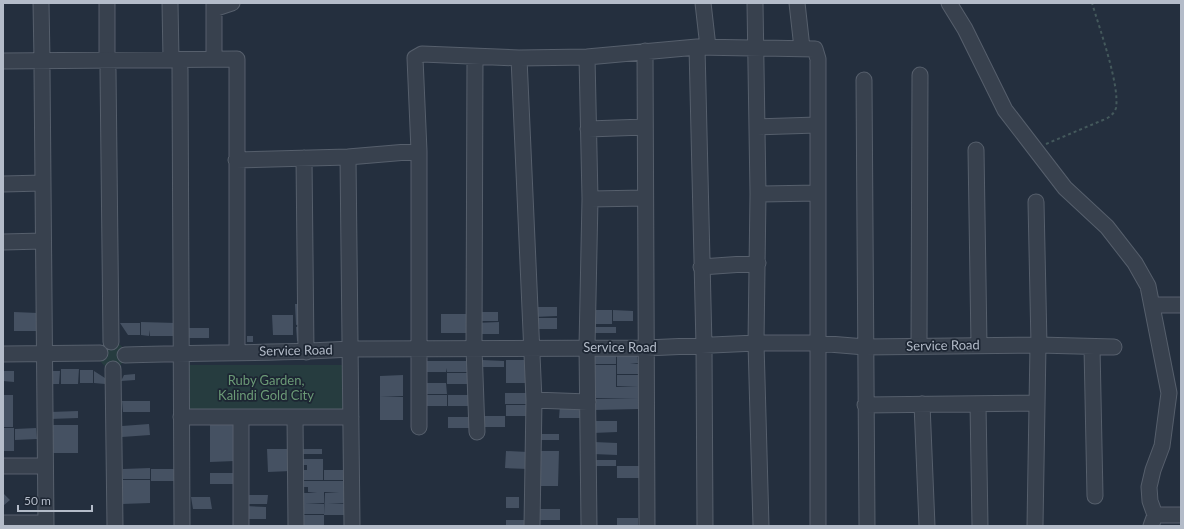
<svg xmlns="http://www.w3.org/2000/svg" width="1184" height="529" viewBox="0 0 1184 529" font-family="Lato,sans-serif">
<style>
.green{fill:#263c3f}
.building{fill:#455162}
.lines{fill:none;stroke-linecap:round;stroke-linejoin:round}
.minor-casing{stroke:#565f6c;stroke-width:17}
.path{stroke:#44595c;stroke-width:2;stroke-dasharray:3 3;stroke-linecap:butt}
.minor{stroke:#38414e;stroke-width:15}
.labels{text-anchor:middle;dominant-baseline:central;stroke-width:3.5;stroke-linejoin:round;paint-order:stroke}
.street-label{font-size:13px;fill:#b4bcc9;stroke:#1d2633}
.park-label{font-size:13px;fill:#6b9a76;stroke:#1d2633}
</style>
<rect width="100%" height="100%" fill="#242f3e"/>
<path class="green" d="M99 355a13 13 0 1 1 26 0a13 13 0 1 1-26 0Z
M186 365H347V410H186Z"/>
<path class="building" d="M295 304H302V324L296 325Z
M534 307H557V316L534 317Z
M590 310H612V324H591Z
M613 310 633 311V321H613Z
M14 312 38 313V331H14Z
M476 312H498V321H477Z
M441 314H466V333H441Z
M272 315H293V335H273Z
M534 318H557V329H534Z
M141 322 176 323V336H150V330L149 336 141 335Z
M499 322V334H476L475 323Z
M120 323H140V335H128Z
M301 326 302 341H297L296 327Z
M592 327H616V333H592Z
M187 328H209V338H187Z
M247 336H253V342H247Z
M593 352H616V364H593Z
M617 352H637L638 363 630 364H638V374H617Z
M482 360 504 361V367H482Z
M506 360H529V371H506Z
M424 361H470V372H447L446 368V372H423Z
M593 365H616V387L638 386V398H594Z
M61 369H79L78 384H61Z
M80 370H93V383H80Z
M3 371H14V382L3 381Z
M51 371H60L59 384H50Z
M94 371 105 378V384L94 383Z
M506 371H529V383H506Z
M447 373H470V384H447Z
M135 374V380L121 381 124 375Z
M403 375V396L380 397V376Z
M617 375H638V386H617Z
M424 383H446L447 394H424Z
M505 393H529V404H505Z
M3 395H13V427H3Z
M424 395H447V406H424Z
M448 395H470V406H448Z
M380 397H403V409H383H403V420H380Z
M638 398V409L594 410V399Z
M122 401H150V412H123Z
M506 405H529V416H506Z
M560 405H583V418H559Z
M78 411V418L50 419V412Z
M483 416H505V427H483Z
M448 417H471V428H448Z
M210 421H235V461L210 462V449H222H210Z
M593 421H617V432L593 433Z
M149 424 150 435 122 437V426Z
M50 425H78V453H51Z
M3 428H14V451H3Z
M36 428 37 439 15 440V429Z
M536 434H559V440H536Z
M594 442 617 443V455L593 454Z
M267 449H290L291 471 268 472Z
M299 449H322V454H299Z
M506 451 528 452V469L505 468Z
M536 451H559L558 486H536Z
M301 459H323V480H302L303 470H307V465H301Z
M594 460H616V466H594Z
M617 466H640V478H617Z
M150 468V479H123V469Z
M151 469H177V481H151Z
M324 470H346V480H324Z
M210 473H233V484H210Z
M122 480H150V503L122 504V487H134H122Z
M302 481H324V503H305L324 504V514H301L302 493H317L308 492V487H302Z
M324 481H347V503H328L347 504V515H324L325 493 339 492H324Z
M3 493 10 500 3 506Z
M245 495H268L267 504H245Z
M191 497H210L212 509H193Z
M506 497H519V508H506Z
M245 506 266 507V519H244Z
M538 509H560V520H538Z
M301 515H324V526H301Z
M617 518H638V526H617Z
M506 520H528V526H506Z"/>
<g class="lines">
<defs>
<path id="minor" d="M41 3 42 60
M107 3V60
M170 3 171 59
M214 3V59
M703 3 708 47
M755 3 758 194 756 343 761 526
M797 3 802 48
M949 3 965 29 1005 110 1065 188 1107 227 1135 263 1148 286 1169 393 1162 446 1153 470 1149 487 1150 501 1155 515 1151 526
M214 9 232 3
M697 47 704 346 705 526
M645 51 647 526
M475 57 474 347 477 432
M587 57 590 199 587 347 589 526
M519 58 534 400 532 526
M3 61 237 59V351
M180 69 182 526
M42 70 46 526
M108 70 111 342
M864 80 867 526
M757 127 817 125
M588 129 645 127
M976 150 979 345
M348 157 352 526
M304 158 306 352
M236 160 348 157 419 151
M3 184 43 183
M758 194 817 193
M590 199 645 198
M1036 202 1039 345
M3 242 43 241
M701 267 758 263
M1153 305H1181
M919 345 920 75
M1092 347 1095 496
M3 354 100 353
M125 355C200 352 275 354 350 349L646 348 756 343H817L865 347 1039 345 1114 347
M113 369 115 526
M534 400 588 402
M922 404 927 526
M978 404 980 526
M865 405 1037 403
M181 417H351
M295 417 296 526
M419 427V151L415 58 422 54 519 58 587 57 697 47 815 49 818 59V526
M3 466H45
M1155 515H1181
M3 523H46
M241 526V417
M1035 526 1038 345"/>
</defs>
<use href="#minor" class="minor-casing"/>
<path class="path" d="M1046 144 1103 120C1109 118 1114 114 1116 108 1120 85 1099 27 1092 3"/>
<use href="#minor" class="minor"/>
</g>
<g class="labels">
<g class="street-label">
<text transform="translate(943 345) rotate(-1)">Service Road</text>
<text x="620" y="347">Service Road</text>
<text transform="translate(296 350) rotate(-1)">Service Road</text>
</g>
<g class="park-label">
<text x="266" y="380">Ruby Garden,<tspan x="266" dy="15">Kalindi Gold City</tspan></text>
</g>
</g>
<rect width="1184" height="529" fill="none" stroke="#b4bcc9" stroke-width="8"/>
<path d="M18 505v6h74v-6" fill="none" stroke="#b4bcc9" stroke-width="2"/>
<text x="24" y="505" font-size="12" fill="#b4bcc9" stroke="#1d2633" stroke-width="3" paint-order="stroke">50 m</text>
</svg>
